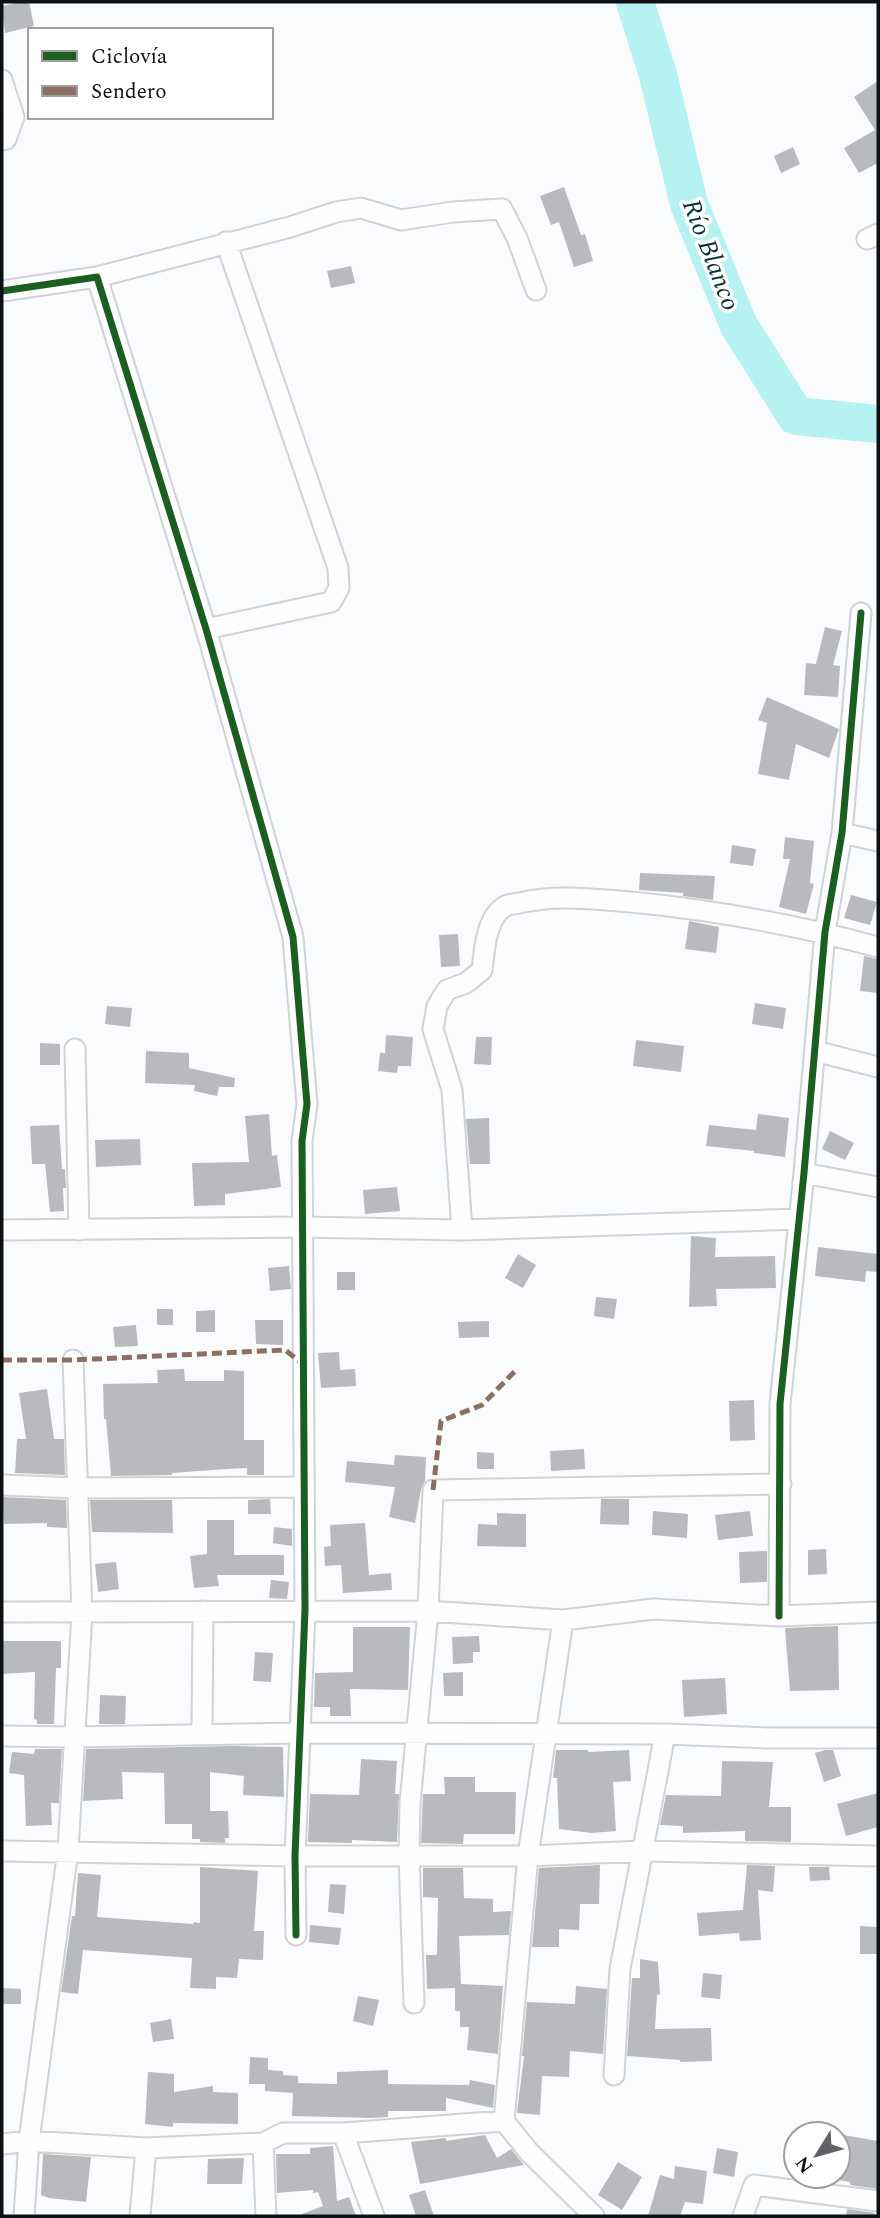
<svg xmlns="http://www.w3.org/2000/svg" width="880" height="2218" viewBox="0 0 880 2218" font-family="Spectral,serif">
<style>
.lines{fill:none;stroke-linecap:round;stroke-linejoin:round}
.river{stroke:#b6f2f2;stroke-width:38}
.building{fill:#b9babe}
.minor-casing{stroke:#d0d3d6;stroke-width:23}
.minor{stroke:#fefeff;stroke-width:19}
.quiet{stroke:#8d6e63;stroke-width:5;stroke-dasharray:10 5;stroke-linecap:butt}
.cycleway-casing{stroke:#fff;stroke-width:11}
.cycleway{stroke:#1b5e20;stroke-width:7}
.labels{text-anchor:middle;dominant-baseline:central;stroke-width:7;stroke-linejoin:round;paint-order:stroke}
.water-label{font-size:26px;font-style:italic;fill:#073233;stroke:#fff}
</style>
<rect width="100%" height="100%" fill="#fafbfd"/>
<g class="lines">
<path class="river" d="M635 2 658 75 689 204 739 326 796 416 878 424"/>
</g>
<path class="building" d="M20 2H29L34 26 5 33 2 6Z
M878 81V163L859 173 844 148 875 130 854 97Z
M793 147 800 164 781 173 774 156Z
M564 187 581 235 585 234 593 261 574 267 559 222 551 225 540 196Z
M351 266 355 283 331 288 327 271Z
M825 627 842 631 833 665 840 666 838 697 804 695 806 663 816 664Z
M767 697 839 729 829 758 796 744 789 780 758 774 767 723 758 720Z
M785 837 814 841 810 883 814 884 806 914 779 907 790 859H783Z
M732 845 756 849 753 866 730 863Z
M640 873 715 876 713 900 683 896V893L639 890Z
M851 895 877 902 870 925 844 918Z
M689 921 719 927 716 953 685 949Z
M458 934 460 966 441 967 439 935Z
M864 956 878 959V993L860 991Z
M755 1003 786 1008 783 1029 752 1024Z
M107 1006 132 1008 130 1027 105 1024Z
M386 1035 413 1037 411 1066H398L397 1073 378 1071 380 1053H385Z
M476 1037H492L491 1065 474 1064Z
M636 1040 684 1046 681 1072 633 1066Z
M40 1043 60 1044V1065H40Z
M146 1051 189 1053V1068L235 1078 234 1087H219L217 1096 194 1091 195 1085 145 1083Z
M269 1114 272 1156 277 1155 281 1187 225 1194V1205L194 1206 192 1163 249 1162 245 1116Z
M758 1114 789 1118 785 1157 754 1153V1151L706 1146 709 1125 756 1130Z
M489 1118 490 1164H470L466 1119Z
M59 1125 62 1169H65L66 1188H63L64 1211 50 1212 45 1164H32L30 1126Z
M830 1131 854 1143 845 1160 822 1149Z
M140 1139 141 1165 96 1167 95 1140Z
M397 1187 400 1211 365 1214 363 1190Z
M691 1236 716 1238 715 1257 775 1256 776 1288 716 1289 717 1306 689 1307Z
M818 1247 878 1254V1272L866 1271 865 1282 815 1276Z
M518 1254 536 1265 523 1288 505 1278Z
M289 1266 291 1289 270 1291 268 1268Z
M337 1272H355V1290H337Z
M596 1297 617 1299 614 1319 594 1316Z
M157 1309H173V1325H157Z
M215 1310V1332H196V1311Z
M255 1320H283V1345L256 1344Z
M489 1321V1337L459 1338 458 1322Z
M136 1325 138 1346 115 1347 113 1327Z
M339 1352 340 1370 355 1369 356 1386 321 1388 318 1353Z
M184 1369 185 1381H224V1370L244 1371V1440H264V1475H247V1468L227 1469 172 1473V1475L111 1476 106 1419H104L103 1384 158 1383 157 1370Z
M47 1389 54 1439H64L65 1475 15 1473 17 1439H26L19 1393Z
M754 1400 755 1440 730 1441 729 1401Z
M584 1449 585 1469 551 1471 550 1451Z
M477 1452 494 1453V1469H477Z
M395 1455 426 1457 425 1481 421 1489 415 1523 389 1517 395 1487 345 1482 347 1461 394 1465Z
M3 1497 66 1500 67 1528 47 1527V1523L4 1524Z
M270 1499 271 1514H248V1500Z
M601 1499H629V1525L600 1524Z
M90 1500H172L173 1533 92 1532Z
M653 1511 688 1514 687 1538 652 1535Z
M750 1511 753 1536 718 1540 715 1515Z
M497 1513 526 1514V1547L477 1546 478 1524 497 1525Z
M207 1520H234V1555H284V1575H217L219 1586 194 1588 190 1556 207 1554Z
M365 1523 369 1575 391 1573 392 1590 343 1593 341 1565 325 1566 324 1547 331 1546 330 1525Z
M274 1527 292 1529V1546L273 1543Z
M826 1549 827 1574 808 1575V1550Z
M767 1551V1582L740 1583 739 1552Z
M116 1562 119 1589 98 1592 95 1564Z
M271 1580 289 1582 287 1599 269 1598Z
M838 1626 839 1690 790 1691 785 1628Z
M353 1627H410L408 1690 350 1689 351 1716H330V1707H314L315 1673 353 1672Z
M479 1636 480 1652H473V1663L453 1664 452 1637Z
M2 1641H61V1668H56L54 1724H37V1720L34 1719 35 1672 2 1674Z
M255 1652 273 1653 271 1682 253 1681Z
M463 1672V1696H444L443 1673Z
M725 1678 727 1714 684 1717 682 1680Z
M100 1695 126 1696 125 1724H99Z
M231 1746 283 1747 284 1797 243 1795 244 1776 210 1772V1811H228L229 1838H225V1843L200 1842V1839H192V1824H165L164 1773 122 1772 123 1799 83 1801 86 1749Z
M35 1749H62L59 1803H51L52 1825 26 1826 24 1775 9 1773 12 1752 34 1754Z
M556 1750H588V1752L629 1750 631 1781 613 1782 616 1831 592 1833 559 1829 557 1778H553Z
M825 1750H833L841 1776 824 1782 815 1753Z
M361 1759 397 1761 395 1794H399L397 1842 352 1840V1843L308 1842 310 1794 359 1795Z
M722 1761 773 1762 769 1807H791V1842L745 1841V1831L683 1833V1826L660 1825 666 1795 721 1796Z
M444 1777H475V1792H516L515 1834H464L463 1844 421 1843 423 1794H445Z
M878 1793V1827L846 1836 837 1804Z
M600 1865 599 1904H580L579 1930 559 1929V1947H532L539 1868Z
M747 1865 775 1866 773 1892 758 1890 761 1940 740 1941 739 1933 699 1936 697 1913 743 1910Z
M200 1867 258 1871 254 1931H264L263 1960 239 1959 237 1978 216 1977V1989L190 1988 192 1958 83 1950 78 1994 61 1992 72 1916H75L78 1873 101 1875 97 1917 193 1924 194 1922 200 1923Z
M809 1867H829L830 1880 810 1881Z
M423 1868H463L464 1898 493 1899V1912L511 1911 509 1935 459 1936 461 1984 503 1986 498 2054 467 2050 469 2027H460V2011H455V1988L427 1989 426 1955H437L438 1898 423 1897Z
M330 1884 346 1885 344 1914 328 1912Z
M310 1925 341 1928 339 1945 309 1942Z
M860 1926 878 1927V1954H860Z
M640 1959 658 1962 660 1995 657 1994 655 2029 711 2028 712 2061 680 2062V2060L627 2056 632 1978H640Z
M703 1973 722 1975 720 1999 701 1997Z
M576 1986 607 1989 603 2054 570 2051 569 2077 542 2076 540 2115 517 2113 524 2056H522L527 2002 575 2004Z
M2 1988 21 1989V2004H2Z
M358 1996 379 2000 373 2026 353 2021Z
M171 2019 174 2039 153 2042 150 2023Z
M250 2057 268 2058V2070L283 2071V2075L298 2076V2083L337 2084V2072L388 2070V2084L469 2085 470 2080 495 2085 493 2108 446 2098V2111H388V2117L372 2118 292 2116 293 2093 265 2091V2084H249Z
M148 2072 174 2074V2092L213 2086V2092L238 2093V2124L173 2123V2127L145 2124Z
M838 2134 878 2141 877 2189 850 2185V2182L838 2180Z
M485 2135 497 2158 511 2149 524 2165 420 2184 411 2142 446 2138V2141Z
M333 2146 337 2201 349 2197 356 2216H302V2214L323 2206 318 2192 313 2193V2190L277 2193 276 2154H310V2148Z
M717 2148 738 2152 734 2177 713 2173Z
M43 2154 91 2157 86 2202 49 2198 41 2195Z
M244 2158 242 2184H207L208 2159Z
M618 2162 642 2177 622 2210 598 2195Z
M675 2166 707 2171 703 2204 685 2202 680 2216H648L660 2175 674 2179Z
M425 2190 434 2216H416L409 2195Z
M847 2209 875 2213V2216H846Z"/>
<g class="lines">
<defs>
<path id="minor" d="M2 80 14 117 6 139 2 140
M867 239 878 234
M97 277 290 227 336 212 361 208 401 220 453 212 502 209 517 238 536 290
M2 291 97 277 206 629 293 937 307 1104 302 1141 305 1610 295 1856 296 1935
M206 629 331 602 339 588 338 568 226 242
M842 833 878 841
M75 1049 79 1230
M815 1051 878 1067
M804 1173 878 1187
M2 1230 302 1227 462 1230 799 1219
M462 1230 452 1090 433 1029 437 1006 447 990 466 983 482 970C484 952 486 918 504 907 507 904 515 904 519 903 557 894 593 899 631 902 714 910 797 925 878 947
M2 1485 78 1488 304 1487
M2 1612 428 1611 563 1620 654 1609 779 1616 878 1612
M779 1616 780 1404 804 1173 825 932 842 833 861 613
M563 1620 528 1856 504 2121 529 2152 594 2216
M202 1735 203 1611
M2 1736 73 1737 300 1733 665 1734 771 1738H878
M2 1851 295 1856H528L643 1851 878 1856
M414 2003 409 1855 410 1803 428 1611 433 1490 781 1484
M614 2075 620 1969 665 1734
M343 2133 374 2216
M263 2143 266 2216
M2 2144 29 2141 146 2148 263 2143 283 2133H343L504 2121
M24 2216 29 2141 68 1850 82 1613 73 1360
M140 2216 146 2148
M743 2216 754 2185 878 2201"/>
</defs>
<use href="#minor" class="minor-casing"/>
<use href="#minor" class="minor"/>
<path class="quiet" d="M2 1360H73L285 1350 303 1364
M433 1490 441 1421 482 1405 517 1369"/>
<defs>
<path id="cycleway" d="M2 291 97 277 206 629 293 937 307 1104 302 1141 305 1610 295 1856 296 1935
M779 1616 780 1404 804 1173 825 932 842 833 861 613"/>
</defs>
<use href="#cycleway" class="cycleway-casing"/>
<use href="#cycleway" class="cycleway"/>
</g>
<g class="labels">
<g class="water-label">
<text transform="translate(711 255) rotate(69)">Río Blanco</text>
</g>
</g>
<rect width="880" height="2218" fill="none" stroke="#0d1015" stroke-width="7"/>
<rect x="28" y="28" width="245" height="91" fill="#ffffff" stroke="#9e9fa1" stroke-width="2"/>
<rect x="42" y="51" width="35" height="10" fill="#1b5e20" stroke="#9e9fa1" stroke-width="2"/>
<text x="91" y="63" font-size="21" fill="#0d1015">Ciclovía</text>
<rect x="42" y="86" width="35" height="10" fill="#8d6e63" stroke="#9e9fa1" stroke-width="2"/>
<text x="91" y="98" font-size="21" fill="#0d1015">Sendero</text>
<g transform="translate(817 2155) rotate(233)"><circle r="33" fill="#ffffff" stroke="#9e9fa1" stroke-width="2"/>
<path d="M0-5L12 26L0 18L-12 26Z" fill="#606266"/>
<text y="-10" font-size="19" font-weight="bold" text-anchor="middle" fill="#0d1015">N</text>
</g>
</svg>
